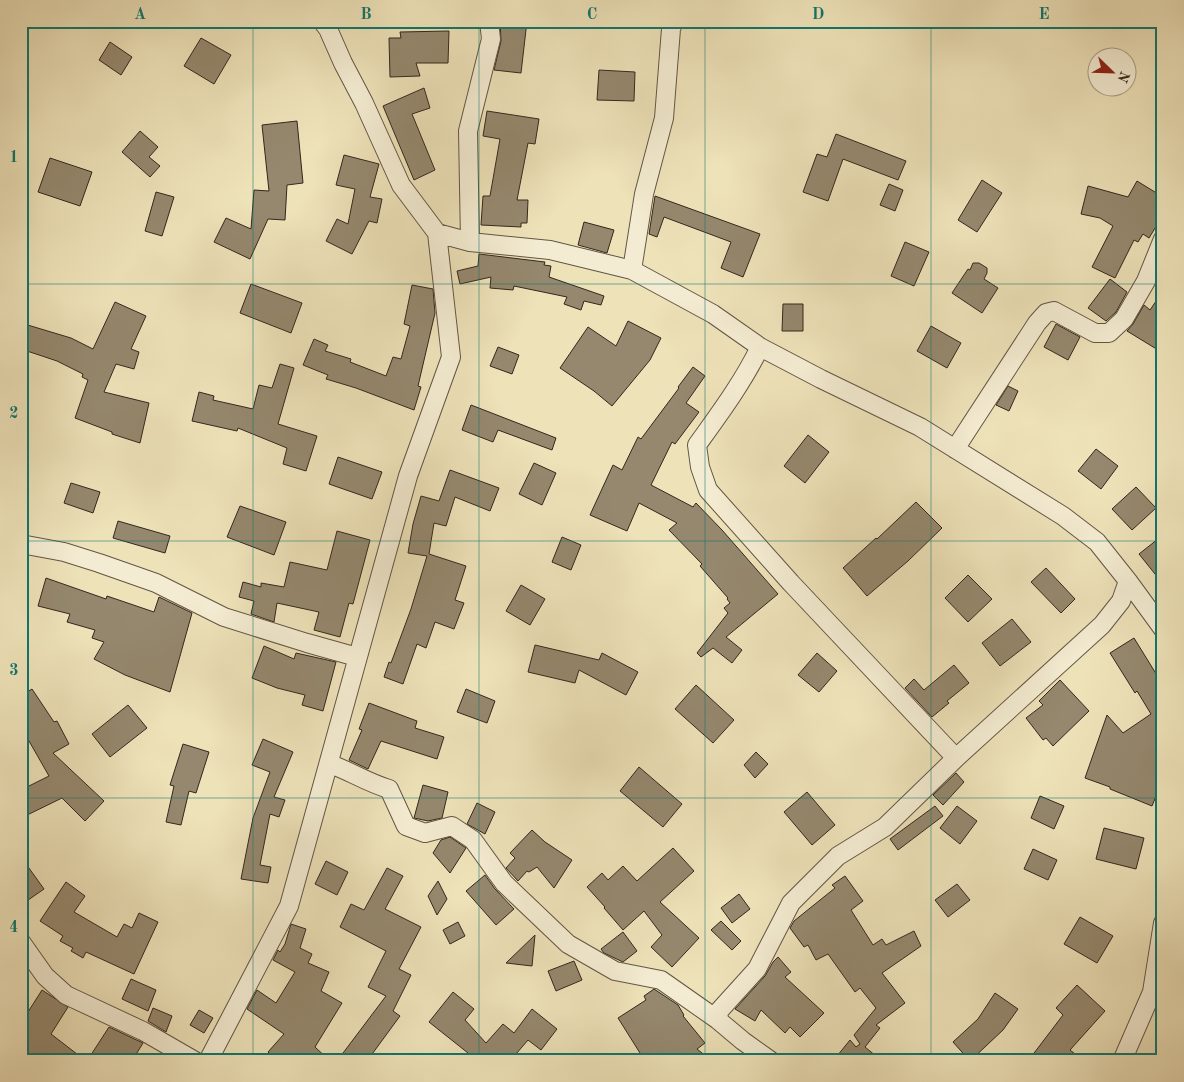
<svg xmlns="http://www.w3.org/2000/svg" width="1184" height="1082" viewBox="0 0 1184 1082" font-family="'Old Standard TT',serif">
<style>
.building{fill:#95886e;stroke:#34271d}
.lines{fill:none;stroke-linecap:round;stroke-linejoin:round}
.street-casing{stroke:#625644;stroke-width:20}
.street{stroke:#f4ecd2;stroke-width:18}
.grid{fill:none;stroke:#0f766e;stroke-width:1;stroke-opacity:0.55}
.neatline{fill:none;stroke:#0f766e;stroke-width:2}
.grid-label{font-size:16px;text-anchor:middle;font-weight:bold;fill:#0f766e}
</style>
<rect width="100%" height="100%" fill="#eee2b9"/>
<filter id="stains"><feTurbulence type="fractalNoise" baseFrequency=".004" numOctaves="4"/><feColorMatrix values="0 0 0 0 .2 0 0 0 0 .09 0 0 0 0 .02 0 0 0 .5 -.17"/></filter>
<radialGradient id="worn" r=".72"><stop offset=".6" stop-color="#630" stop-opacity="0"/><stop offset="1" stop-color="#630" stop-opacity=".3"/></radialGradient>
<path class="building" d="M500 21H527L521 73 494 70 501 41Z
M449 31 448 63H416L420 76 390 77 389 38H401L400 32Z
M201 38 231 55 214 84 184 66Z
M110 42 132 57 121 75 99 60Z
M599 70 635 72 634 101 597 100Z
M424 88 430 108 412 114 435 170 414 180 383 106Z
M487 111 539 119 535 144 528 143 517 200H528L527 223H521V227L481 225 483 196H490L500 139 483 136Z
M297 121 303 183 287 185 285 220 268 219 250 259 214 242 226 218 251 229 254 190 269 191 262 125Z
M140 131 158 147 149 157 160 166 150 177 122 152Z
M836 134 906 161 898 180 843 159 828 201 803 192 817 154 827 157Z
M344 155 379 164 370 197 382 199 377 223 369 221 352 254 326 241 337 219 348 224 355 189 336 185Z
M50 158 92 172 80 206 38 192Z
M982 180 1002 193 977 232 958 220Z
M1137 181 1163 197V215L1149 238 1143 234 1138 242 1134 240 1115 278 1092 267 1113 226 1100 218 1081 214 1088 186 1128 197Z
M889 184 903 190 895 211 880 205Z
M156 192 174 197 162 236 145 231Z
M655 196 760 234 743 277 721 268 731 242 664 217 657 237 649 234Z
M584 222 614 230 607 253 578 245Z
M905 242 929 252 914 286 891 276Z
M479 254 545 262 544 265 551 266 549 277 604 296 601 305 584 301 581 310 564 304 567 297 514 286 513 290 490 288 491 277 460 284 457 271 478 266Z
M973 263H979L987 268V273L984 279 998 288 982 313 952 293 968 269 970 270Z
M1110 279 1127 292 1116 312 1106 321 1088 308Z
M251 284 302 303 291 333 240 313Z
M412 285 433 289 435 313 418 386 421 387 414 410 356 388 326 379 328 375 303 365 314 339 328 345 325 351 351 359 350 362 386 376 393 357 401 359 410 326 404 324Z
M1163 291V353L1127 331 1133 324 1144 305 1150 310Z
M115 302 146 316 131 349 139 352 134 369 116 364 104 392 149 403 140 443 112 434V432L75 418 88 380 82 377 83 374 57 361 21 349V323L71 338 93 349Z
M783 304H803V331H782Z
M628 321 661 338 650 360 612 406 594 391 560 368 588 327 616 346Z
M1056 324 1080 337 1068 360 1044 347Z
M931 326 961 343 947 368 917 351Z
M498 347 519 355 512 374 490 366Z
M280 364 294 368 278 424 317 436 306 471 283 464 287 448 238 428 237 431 192 421 199 392 214 396 213 400 253 409 259 385 272 388Z
M693 367 705 376 686 403 699 412 675 444 672 442 651 485 693 507 696 503 722 530 778 594 726 637 742 650 732 663 713 648 701 657 697 653 728 613 724 608 730 603 727 599 728 598 700 566 702 564 669 530 677 523 639 503 627 531 590 515 613 465 622 470 638 437 641 439 679 388 678 387Z
M1008 386 1018 391 1009 411 996 405Z
M471 405 556 438 552 450 498 430 493 442 462 430Z
M808 435 829 452 805 483 784 466Z
M1096 449 1118 466 1101 489 1078 471Z
M338 457 382 472 372 499 329 484Z
M534 463 556 473 542 505 519 494Z
M450 470 499 488 490 511 455 497 446 526 434 523 429 554 466 566 455 600 464 603 454 629 435 622 426 648 417 644 403 684 384 677 389 662 391 663 411 609 427 556 408 553 413 524 421 496 439 501Z
M71 483 100 492 93 513 64 503Z
M1136 487 1156 508 1132 530 1112 509Z
M916 502 942 528 908 561 867 596 843 568 876 538 877 539Z
M240 506 286 522 274 555 227 537Z
M118 521 170 536 165 553 113 538Z
M337 531 370 540 353 604 349 603 340 637 314 630 319 612 277 603 274 622 251 614 254 601 239 597 243 582 261 587V583L284 587 290 562 327 570Z
M1163 535V584L1139 554Z
M562 537 581 545 571 570 552 562Z
M1046 568 1075 599 1061 613 1031 582Z
M968 575 992 599 968 622 945 598Z
M46 578 106 599 107 596 154 612 159 597 192 613 170 692 125 675 94 659 104 642 92 638 95 630 67 622 70 614 38 606Z
M521 585 545 599 530 625 506 611Z
M1012 619 1031 642 1000 666 982 643Z
M1134 638 1163 685V779L1152 806 1110 789V787L1085 778 1107 715 1123 733 1151 714 1137 691 1135 693 1110 653Z
M535 645 599 660 602 653 638 672 626 695 579 670 575 683 528 672Z
M264 646 294 659 296 653 336 662 323 711 302 705 305 695 277 688 252 678Z
M817 653 837 671 819 692 798 675Z
M954 665 969 683 947 701 949 703 932 717 905 688 914 679 924 690Z
M1060 680 1089 711 1053 746 1046 738 1043 740 1026 718 1043 705 1039 701Z
M696 685 734 720 713 743 675 709Z
M32 689 54 722 57 721 69 744 53 753 104 801 85 821 62 798 21 818V790L49 776 21 727V696Z
M466 689 495 701 487 723 457 712Z
M369 703 417 721 415 728 444 737 437 759 381 741 368 769 349 760 362 730 359 729Z
M128 705 147 728 110 757 92 734Z
M263 739 293 752 274 797 285 800 279 817 270 814 260 865 271 867 268 883 241 879 253 818 270 772 252 765Z
M183 744 209 752 196 793 189 791 181 825 166 822 174 786 170 785Z
M756 752 768 764 755 778 744 765Z
M639 767 682 804 663 827 620 791Z
M956 773 964 782 943 805 933 795Z
M423 785 448 792 442 818 428 821 414 818Z
M807 792 835 825 812 845 784 812Z
M1040 796 1064 806 1054 829 1031 818Z
M477 803 495 812 485 834 467 824Z
M935 806 943 816 898 850 890 839Z
M957 806 977 821 960 844 940 828Z
M1104 828 1144 838 1136 869 1096 859Z
M532 830 545 842 572 860 554 888 537 867 529 872 527 871 518 881 506 868 515 858 510 853Z
M450 837 466 848 450 873 433 853 441 840Z
M673 848 694 871 660 902 699 938 672 967 651 947 662 935 644 911 623 930 604 908 605 907 587 887 602 873 608 880 623 866 637 881Z
M1033 849 1057 860 1048 880 1024 869Z
M21 857 44 889 21 905Z
M326 861 348 872 337 895 315 884Z
M387 868 403 876 385 909 421 927 399 969 411 975 393 1011 400 1016 367 1061H337L386 996 368 987 386 951 340 927 351 904 364 910Z
M485 875 495 889 514 909 496 925 466 891Z
M845 876 863 901 851 910 873 945 882 939 886 945 914 931 921 946 882 973 905 1003 876 1025 880 1028 865 1047 882 1061H833L850 1040 856 1047 860 1044 854 1035 876 1008 860 988 855 992 828 954 816 960 808 945 804 947 790 928 794 921 835 888 832 885Z
M438 881 447 899 437 915 428 896Z
M66 882 85 896 74 912 117 937 124 924 132 928 139 913 158 922 134 974 86 952 83 958 71 951 73 948 60 941 63 936 40 921Z
M957 884 970 900 948 917 935 900Z
M739 894 750 909 732 923 721 908Z
M1080 917 1113 936 1097 963 1064 944Z
M721 921 741 941 732 950 711 930Z
M458 922 465 936 450 944 443 930Z
M291 924 306 929 300 948 312 954 308 963 329 972 321 991 342 1003 315 1047 330 1061H278L268 1052 284 1034 247 1009 257 990 276 1003 295 972 273 960 278 950 280 952 285 944Z
M623 932 637 951 623 962 604 953 601 949Z
M535 935 532 966 506 963Z
M778 957 791 972 785 977 824 1013 800 1037 790 1027 785 1033 761 1010 755 1021 735 1009 765 976 773 962Z
M574 961 582 980 556 991 548 971Z
M131 979 156 990 148 1011 122 999Z
M1077 985 1105 1011 1070 1050 1084 1061H1028L1063 1015 1056 1008Z
M654 989 678 1005 684 1015 683 1016 705 1043 697 1049 712 1061H645L618 1018 646 1000 644 996Z
M42 990 68 1007 51 1034 86 1061H21V1023Z
M453 992 474 1009 465 1020 486 1043 503 1024 514 1033 532 1009 557 1029 541 1050 528 1040 510 1061H459L468 1053 429 1022Z
M995 993 1018 1009 1003 1030 970 1061 953 1042 978 1019Z
M153 1008 172 1016 166 1032 148 1021Z
M199 1010 213 1018 204 1033 190 1025Z
M109 1027 143 1043 132 1061H87Z"/>
<g class="lines">
<defs>
<path id="street" d="M322 21 328 29 343 63 364 103 401 185 437 233
M470 242 468 131 491 39 489 21
M632 270 644 194 664 118 671 29 674 21
M760 347C743 382 720 413 697 445L700 467 708 490 791 583 956 758
M955 449 1037 323 1046 313 1054 311 1095 333H1109L1124 319 1146 281 1163 239
M21 544 64 552 99 563 156 583 224 617 307 643 357 657
M330 764C350 771 368 783 389 789L406 826 425 833 452 826 473 840 504 883 568 944 615 971 661 980 718 1020
M21 942 45 976 66 995 143 1031 195 1061
M208 1061 289 906 408 476 451 357 437 233 470 242 550 250 632 270 713 314 760 347 821 379 920 427 1063 516 1097 542 1128 581 1163 629
M771 1061 743 1041 718 1020 719 1011 757 969 791 903 838 856 885 827 956 758 1102 625 1121 601 1128 581
M1122 1061 1152 992 1163 923"/>
</defs>
<use href="#street" class="street-casing"/>
<use href="#street" class="street"/>
</g>
<path class="grid" d="M253 21V1061M479 21V1061M705 21V1061M931 21V1061M21 284H1163M21 541H1163M21 798H1163"/>
<rect width="1184" height="1082" fill="none" stroke="#eee2b9" stroke-width="55"/>
<g transform="translate(1112 72) rotate(113)"><circle r="24" fill="#f4ecd2" stroke="#a79d8a"/>
<path d="M0-4L9 19L0 12L-9 19Z" fill="#8f2418"/>
<text y="-8" font-size="14" font-weight="bold" text-anchor="middle" fill="#34271d">N</text>
</g>
<rect x="28" y="28" width="1128" height="1026" class="neatline"/>
<g class="grid-label">
<text x="140" y="19">A</text>
<text x="366" y="19">B</text>
<text x="592" y="19">C</text>
<text x="818" y="19">D</text>
<text x="1044" y="19">E</text>
<text x="14" y="162">1</text>
<text x="14" y="418">2</text>
<text x="14" y="675">3</text>
<text x="14" y="932">4</text>
</g>
<rect width="100%" height="100%" filter="url(#stains)"/>
<rect width="100%" height="100%" fill="url(#worn)"/>
</svg>
